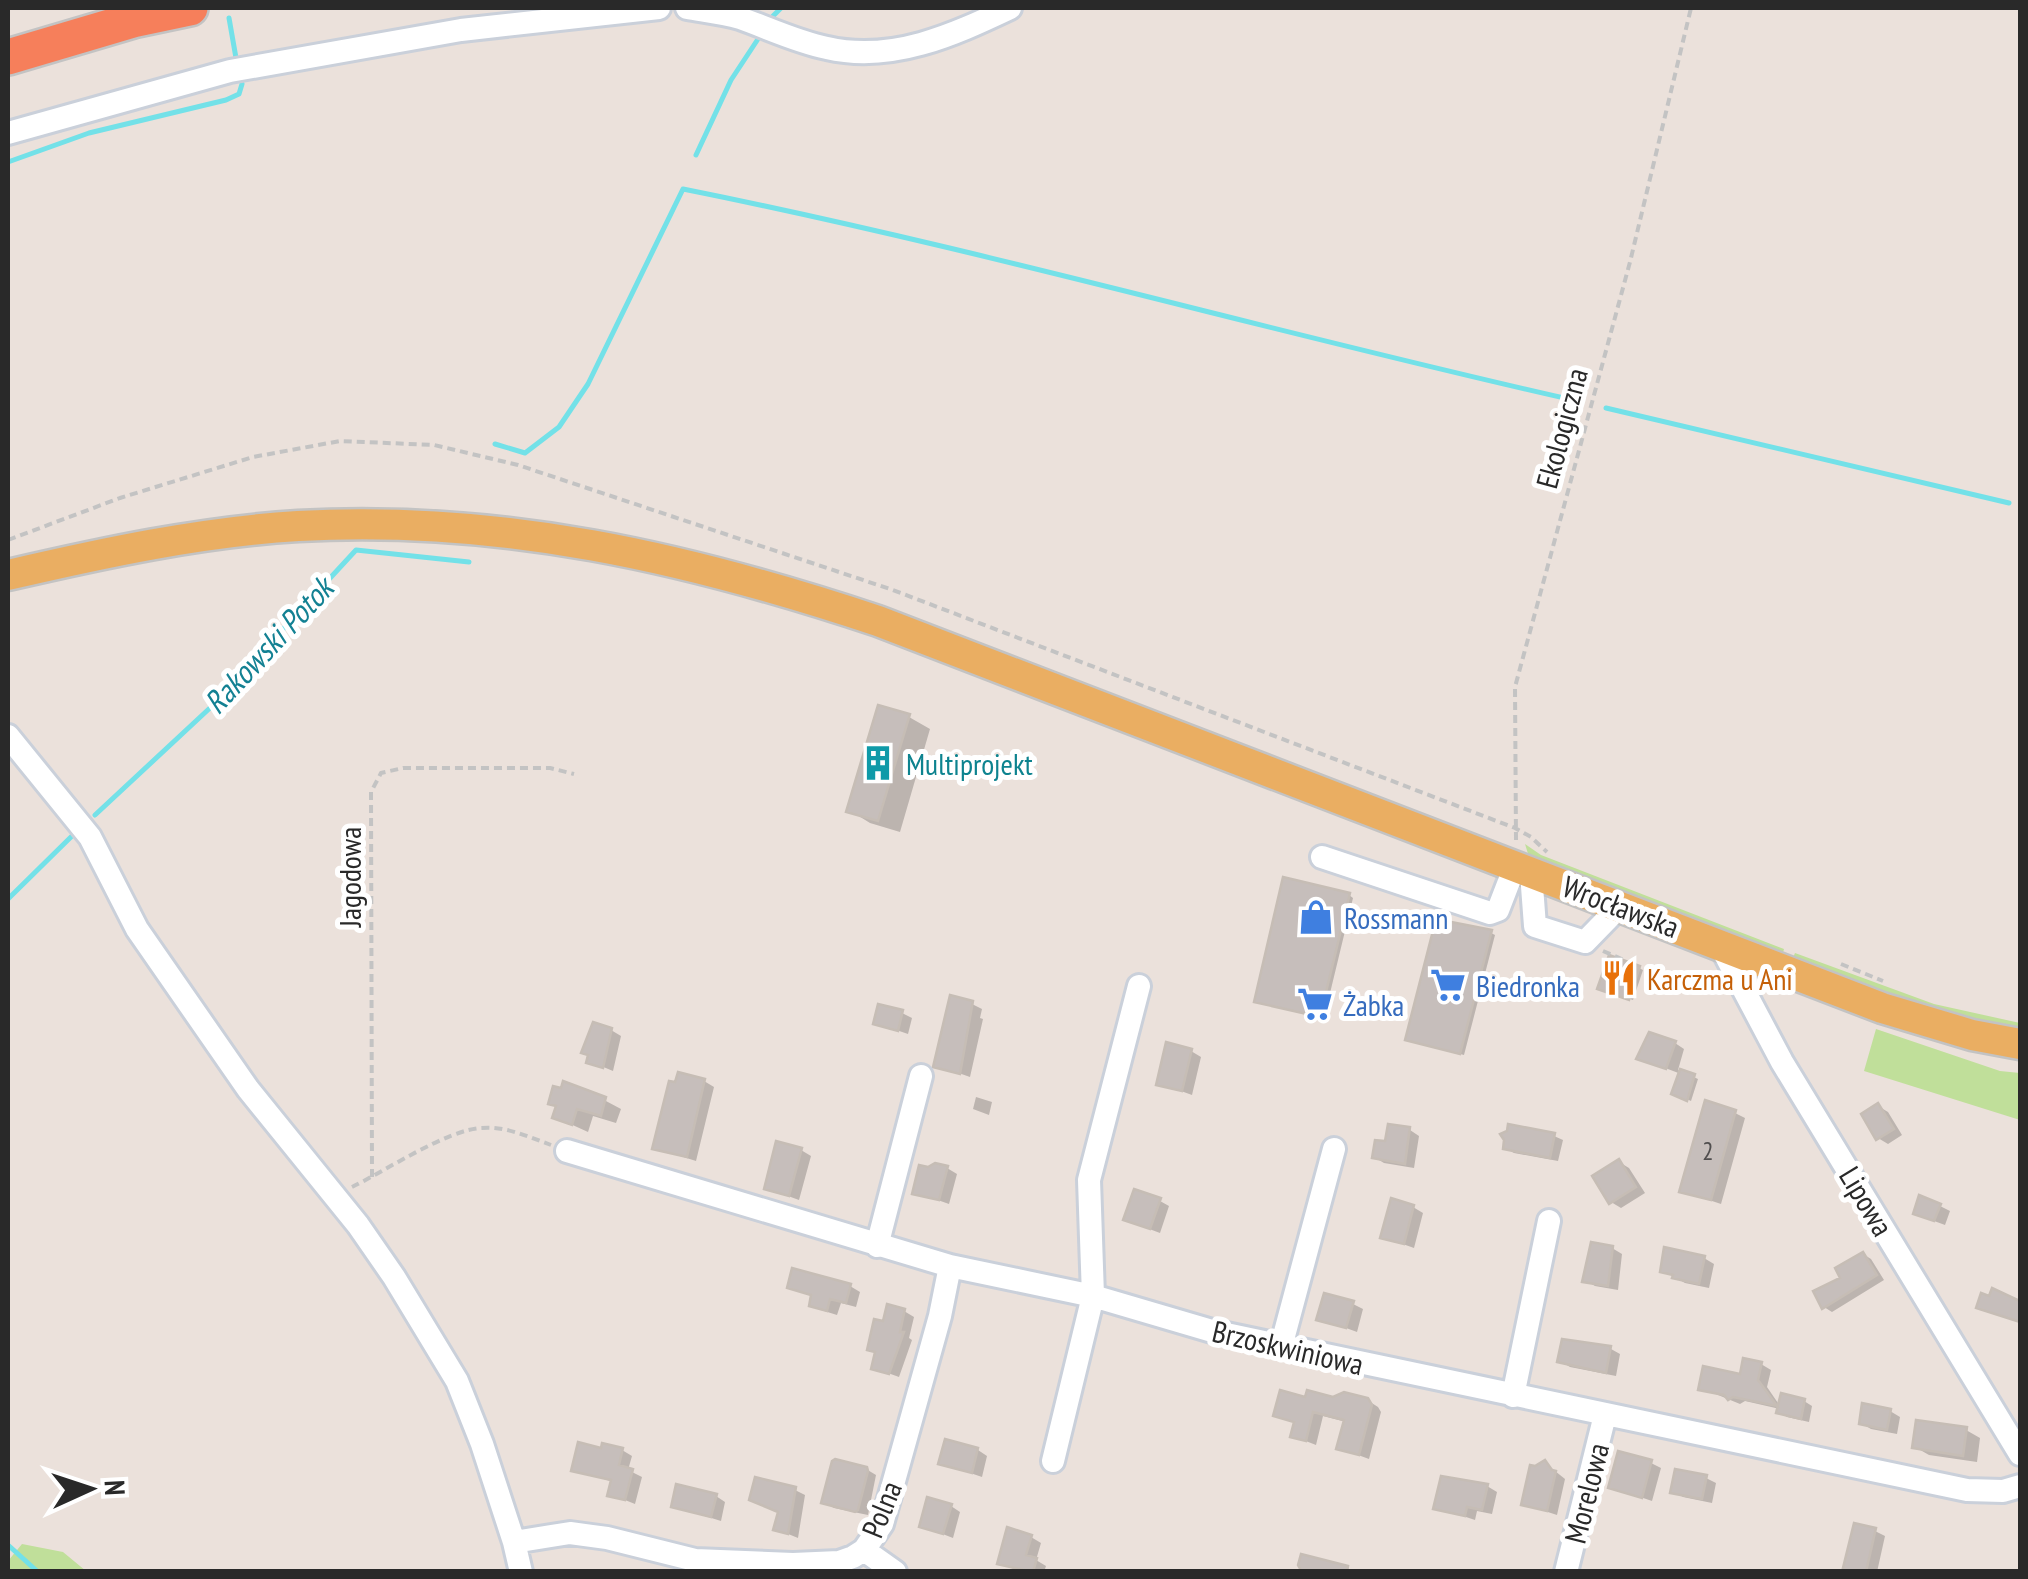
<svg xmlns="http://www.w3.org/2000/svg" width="2028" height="1579" viewBox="0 0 2028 1579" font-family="'PT Sans Narrow',sans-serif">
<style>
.green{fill:#c0df9a}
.shadow{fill:#0003}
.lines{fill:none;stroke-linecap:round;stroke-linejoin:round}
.stream{stroke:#73e1e8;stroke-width:5}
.building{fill:#c6bebb;stroke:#c6bdb5;stroke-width:2.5}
.minor-casing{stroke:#cad0da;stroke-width:28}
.major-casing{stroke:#c3c3c3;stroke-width:35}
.highway-casing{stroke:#c3c3c3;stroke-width:40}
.path{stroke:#c3c3c3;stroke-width:4;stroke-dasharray:8 5;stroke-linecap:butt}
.minor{stroke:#fff;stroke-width:22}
.major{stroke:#eaae62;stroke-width:30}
.highway{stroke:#f67f5b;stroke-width:35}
.labels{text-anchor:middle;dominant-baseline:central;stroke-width:10;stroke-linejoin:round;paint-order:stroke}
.number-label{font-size:25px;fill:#504e4e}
.street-label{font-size:30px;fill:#292929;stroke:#fff}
.culture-label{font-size:30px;fill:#0d838f;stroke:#fff;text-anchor:start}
.shop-label{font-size:30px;fill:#366cbe;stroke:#fff;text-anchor:start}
.food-label{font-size:30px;fill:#c56008;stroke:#fff;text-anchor:start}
.water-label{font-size:32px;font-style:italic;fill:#138193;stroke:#fff}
</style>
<rect width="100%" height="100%" fill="#ebe1db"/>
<path class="green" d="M1525 844 1541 855 1784 949 1782 956 1529 857Z
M1795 953 1934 1004 2020 1023V1031L1945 1015 1792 960Z
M1876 1029 2000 1071 2020 1073V1120L1864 1071Z
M22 1544 63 1552 86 1571H8V1561Z"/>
<path class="shadow" d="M909 717 930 729 900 832 870 823 849 810Z
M1349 895 1353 898 1324 1018 1261 1003Z
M1491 933 1495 935 1464 1055 1412 1041Z
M1639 968 1643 970 1633 1000 1604 990Z
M972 1004 982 1009 980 1018 983 1019 970 1077 936 1065Z
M902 1013 912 1018 908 1034 876 1023Z
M611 1030 621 1036 613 1071 589 1061Z
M1675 1043 1684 1049 1678 1070 1698 1079 1691 1101 1678 1095 1681 1074 1639 1058Z
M1191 1051 1201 1057 1192 1095 1159 1083Z
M704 1081 714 1087 696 1161 655 1148Z
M589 1092 621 1109 616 1123 593 1116 588 1132 555 1117 558 1107Z
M976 1097 992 1102 989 1115 973 1109Z
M1878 1106 1888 1112 1902 1135 1888 1144 1878 1138Z
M1735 1113 1745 1118 1721 1204 1682 1191Z
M1410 1130 1419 1136 1414 1168 1384 1163 1374 1157Z
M1554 1136 1563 1140 1558 1161 1514 1153 1505 1148Z
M801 1150 811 1156 799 1200 766 1188Z
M1619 1162 1629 1168 1645 1193 1621 1208 1611 1202Z
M947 1168 957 1174 949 1204 915 1192Z
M1160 1201 1169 1206 1160 1233 1136 1224Z
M1940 1206 1950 1211 1945 1225 1926 1218Z
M1413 1207 1423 1213 1414 1248 1383 1237Z
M1612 1248 1622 1254 1618 1290 1595 1286 1585 1280Z
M1863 1254 1871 1259 1884 1280 1832 1312 1824 1307Z
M1704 1258 1714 1264 1709 1288 1685 1283 1662 1270Z
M793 1272 850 1286 860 1292 856 1307 841 1303 837 1315 821 1310 811 1305 814 1296 789 1287Z
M1353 1304 1363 1309 1357 1332 1319 1318Z
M904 1311 914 1317 909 1338 912 1340 899 1377 874 1368 885 1324Z
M1564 1342 1611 1349 1620 1354 1616 1376 1570 1367 1560 1361Z
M1761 1364 1771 1370 1767 1387 1780 1406 1804 1401 1812 1406 1809 1422 1787 1417 1779 1412 1780 1409 1745 1401 1740 1404 1701 1388 1742 1377Z
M1333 1399 1367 1400 1378 1407 1381 1412 1369 1459 1339 1448 1346 1422 1323 1416 1316 1445 1293 1436 1296 1423 1276 1415 1307 1400Z
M1890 1411 1900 1417 1897 1434 1871 1429 1861 1423Z
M1966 1430 1980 1438 1977 1462 1929 1455 1915 1447Z
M622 1450 632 1456 628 1470 642 1477 635 1504 610 1494 613 1482 574 1469 602 1451Z
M978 1450 987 1456 982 1477 941 1463Z
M1545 1463 1565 1479 1557 1515 1523 1504Z
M1651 1463 1661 1468 1652 1501 1611 1487Z
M866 1469 876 1475 868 1515 834 1508 824 1502Z
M1706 1478 1716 1483 1712 1503 1683 1497 1673 1491Z
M1487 1486 1497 1492 1492 1514 1477 1511 1475 1520 1436 1507Z
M795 1490 805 1495 798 1538 776 1529 791 1514Z
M716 1496 725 1502 721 1521 673 1506Z
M951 1506 960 1512 953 1538 922 1526Z
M1875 1531 1885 1536 1877 1572H1848Z
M1031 1537 1041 1543 1036 1560 1046 1566 1044 1572H1020L1000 1563Z"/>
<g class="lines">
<path class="stream" d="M773 16 781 8
M229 18 236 58
M696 155 731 80 758 39
M8 162 89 133 226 100 239 94 242 84
M1606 408 2009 503
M495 444 525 453 559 427 588 384 683 189C982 249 1275 333 1573 400
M95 815 211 707 356 550 469 562
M8 899 75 833
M8 1545 38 1572"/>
</g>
<path class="building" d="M878 705 910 714 878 821 846 812Z
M1283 877 1350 893 1320 1017 1254 1002Z
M1436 919 1492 930 1460 1054 1405 1040Z
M1609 955 1640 966 1629 1000 1597 989Z
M950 995 973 1001 960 1074 933 1067Z
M878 1004 903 1010 898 1031 873 1024Z
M593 1022 612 1028 603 1068 586 1063 588 1055 581 1053Z
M1649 1032 1676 1041 1666 1069 1636 1059Z
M1166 1042 1192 1049 1182 1091 1156 1085Z
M1680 1069 1695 1074 1687 1101 1671 1094Z
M678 1072 705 1079 687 1157 652 1149 669 1081 675 1082Z
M563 1081 606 1097 601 1116 577 1109 572 1125 552 1118 556 1106 548 1104 553 1086 561 1088Z
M1705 1100 1736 1110 1711 1200 1679 1192Z
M1878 1103 1894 1129 1876 1140 1861 1114Z
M1388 1124 1410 1127 1405 1164 1372 1158 1375 1140 1385 1141Z
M1508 1124 1555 1133 1550 1158 1503 1149 1504 1140 1500 1134 1507 1131Z
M776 1141 802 1148 789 1196 764 1189Z
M1619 1159 1636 1187 1609 1204 1592 1176Z
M935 1163 948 1166 939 1200 912 1194 919 1165 928 1167Z
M1134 1189 1161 1198 1150 1229 1123 1220Z
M1919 1195 1941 1204 1934 1221 1913 1214Z
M1391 1198 1414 1205 1404 1244 1380 1238Z
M1591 1242 1613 1246 1608 1286 1582 1282Z
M1664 1247 1705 1256 1699 1284 1672 1278 1673 1275 1660 1272Z
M1863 1252 1877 1275 1822 1309 1813 1291 1840 1278 1835 1268Z
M792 1268 851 1284 846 1303 830 1299 827 1311 809 1306 811 1295 787 1288Z
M1992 1288 2020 1301V1322L1976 1308 1981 1293 1989 1296Z
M1324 1293 1354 1301 1346 1328 1316 1320Z
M887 1304 905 1309 900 1332H904L889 1374 871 1369 875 1352 867 1350 874 1319 883 1321Z
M1562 1339 1611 1346 1606 1373 1557 1362Z
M1743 1358 1762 1362 1758 1380 1777 1406 1733 1397 1728 1400 1724 1395 1698 1390 1703 1366 1740 1374Z
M1280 1390 1305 1397 1307 1390 1333 1397 1344 1392 1368 1398 1372 1405 1359 1455 1336 1449 1344 1420 1313 1412 1306 1441 1290 1437 1294 1422 1273 1416Z
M1781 1393 1805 1399 1801 1419 1776 1413Z
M1862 1403 1891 1409 1887 1430 1859 1424Z
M1916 1420 1967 1427 1963 1456 1912 1448Z
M945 1439 978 1448 972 1473 938 1464Z
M578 1442 601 1448 602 1443 623 1448 619 1465 633 1469 625 1500 607 1496 611 1480 571 1471Z
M1618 1451 1652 1460 1642 1498 1608 1488Z
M835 1459 867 1467 868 1471 858 1510 855 1512 821 1503 832 1461Z
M1545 1460 1552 1470 1556 1471 1547 1511 1521 1505 1530 1465 1535 1466Z
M1675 1469 1707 1475 1702 1499 1670 1493Z
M1441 1476 1488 1484 1482 1510 1467 1507 1465 1516 1433 1509Z
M755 1477 796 1487 788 1534 773 1530 778 1512 749 1500Z
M676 1484 717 1494 711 1517 671 1507Z
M927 1497 952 1504 943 1534 919 1527Z
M1854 1523 1876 1528 1866 1572H1842Z
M1007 1527 1032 1535 1026 1555 1037 1558 1033 1572 997 1564Z
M1301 1554 1348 1566 1347 1572H1302L1298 1565Z"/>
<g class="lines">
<defs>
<path id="minor" d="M687 8C704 11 723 13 740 18 768 28 797 42 827 48 892 63 953 35 1010 8
M8 133 230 71 461 30 659 8
M8 736 90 837 137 929 248 1089 358 1225 394 1277 457 1381 482 1444 514 1542
M1322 857 1490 913 1498 910 1515 866
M1531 873 1535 926 1585 942 1620 906
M1720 945 1782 1062 2020 1454
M567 1151 950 1266 1093 1296 1212 1331 1967 1490 2003 1491 2020 1486
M877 1246 921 1076
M1281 1347 1334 1149
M1513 1396 1549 1221
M1053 1461 1093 1296 1089 1180 1139 986
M864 1550 895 1572
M521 1572 514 1542 570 1533 607 1538 695 1560 793 1564 839 1562 853 1557 864 1550 882 1524 940 1316 950 1266
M1566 1572 1605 1415"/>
<path id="major" d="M8 575C103 553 200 532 298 526 502 515 686 557 878 621L1882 1008 1972 1035 2020 1044"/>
<path id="highway" d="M8 57 133 20 190 8"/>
</defs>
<use href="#minor" class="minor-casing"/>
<use href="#major" class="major-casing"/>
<use href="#highway" class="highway-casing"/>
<path class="path" d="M8 540 120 498 253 457 340 441 434 445 518 465 893 590 1515 828 1531 837 1547 852
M1516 840 1515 687 1630 262 1691 8
M1603 951 1624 960
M1841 964 1883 981
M372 1177 371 792 381 773 403 768H550L574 774
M352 1187C385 1171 448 1129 482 1128 506 1126 529 1137 551 1145"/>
<use href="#minor" class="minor"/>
<use href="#major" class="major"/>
<use href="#highway" class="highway"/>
</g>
<defs>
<symbol id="building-bare" viewBox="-9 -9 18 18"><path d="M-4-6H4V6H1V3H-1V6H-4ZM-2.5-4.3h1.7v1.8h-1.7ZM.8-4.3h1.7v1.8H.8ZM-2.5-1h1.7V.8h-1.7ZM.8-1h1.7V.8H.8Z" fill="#0f9aa8" stroke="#fff" stroke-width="2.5" paint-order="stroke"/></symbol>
<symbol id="shop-bare" viewBox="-9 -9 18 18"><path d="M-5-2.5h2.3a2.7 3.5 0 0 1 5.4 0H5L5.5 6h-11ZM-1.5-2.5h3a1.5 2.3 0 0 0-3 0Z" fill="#3f7fe0" stroke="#fff" stroke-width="2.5" paint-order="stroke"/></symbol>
<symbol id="restaurant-bare" viewBox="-9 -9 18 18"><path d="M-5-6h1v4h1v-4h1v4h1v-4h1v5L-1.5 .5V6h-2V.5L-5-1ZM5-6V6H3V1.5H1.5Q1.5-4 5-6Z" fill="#e8710a" stroke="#fff" stroke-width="2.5" paint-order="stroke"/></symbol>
<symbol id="supermarket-bare" viewBox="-9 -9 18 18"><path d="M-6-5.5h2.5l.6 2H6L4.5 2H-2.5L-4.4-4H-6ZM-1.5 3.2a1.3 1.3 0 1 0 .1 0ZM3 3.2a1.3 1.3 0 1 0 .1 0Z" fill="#3f7fe0" stroke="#fff" stroke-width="2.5" paint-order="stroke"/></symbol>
</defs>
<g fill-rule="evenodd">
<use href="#building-bare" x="853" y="738" width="50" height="50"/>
<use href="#shop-bare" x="1291" y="892" width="50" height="50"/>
<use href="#restaurant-bare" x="1594" y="953" width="50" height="50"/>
<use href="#supermarket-bare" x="1423" y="960" width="50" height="50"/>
<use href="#supermarket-bare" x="1290" y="979" width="50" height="50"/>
</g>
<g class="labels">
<g class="number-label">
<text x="1708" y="1151">2</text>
</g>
<g class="street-label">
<text transform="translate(1561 428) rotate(-75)">Ekologiczna</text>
<text transform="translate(349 877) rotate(-90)">Jagodowa</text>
<text transform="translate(1621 906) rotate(21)">Wrocławska</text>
<text transform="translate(1867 1201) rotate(59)">Lipowa</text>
<text transform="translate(1288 1347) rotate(13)">Brzoskwiniowa</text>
<text transform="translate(1586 1493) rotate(-76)">Morelowa</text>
<text transform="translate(881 1509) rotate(-68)">Polna</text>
</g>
<g class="culture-label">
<text x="906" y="763">Multiprojekt</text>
</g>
<g class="shop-label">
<text x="1344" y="917">Rossmann</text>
<text x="1476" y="985">Biedronka</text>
<text x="1343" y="1004">Żabka</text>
</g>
<g class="food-label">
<text x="1647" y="978">Karczma u Ani</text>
</g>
<g class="water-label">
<text transform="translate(268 645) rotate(-47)">Rakowski Potok</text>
</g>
</g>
<rect width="2028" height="1579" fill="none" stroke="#292929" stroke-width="20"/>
<g transform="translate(90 1489) rotate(87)" stroke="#ffffff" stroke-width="8" paint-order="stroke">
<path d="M0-8L18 38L0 25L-18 38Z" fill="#292929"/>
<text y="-15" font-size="28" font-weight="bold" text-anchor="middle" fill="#292929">N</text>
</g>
</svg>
